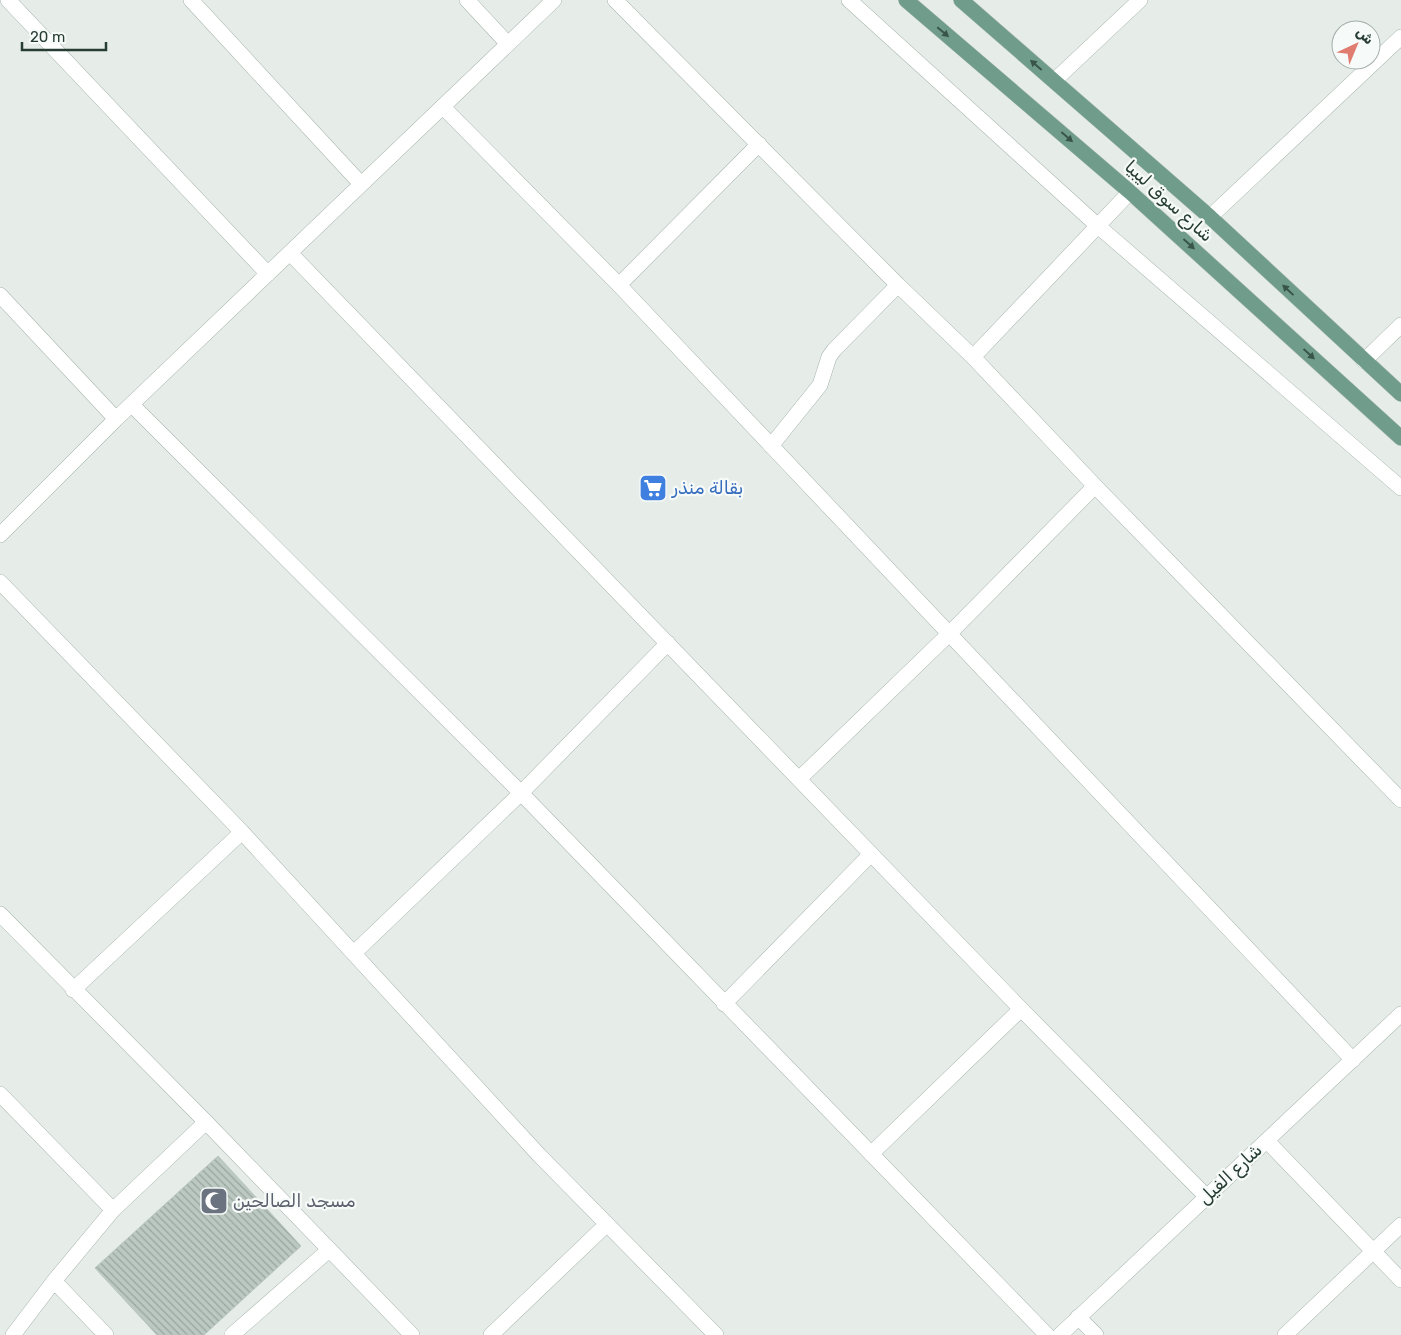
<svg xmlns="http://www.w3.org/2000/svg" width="1401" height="1335" viewBox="0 0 1401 1335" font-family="Rubik,'Noto Sans Arabic',sans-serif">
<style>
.building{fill:url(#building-back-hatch);stroke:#b9c6bf}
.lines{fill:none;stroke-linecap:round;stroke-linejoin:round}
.minor-casing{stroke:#a9b5af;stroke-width:16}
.major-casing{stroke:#c3c9c6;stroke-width:16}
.minor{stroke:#fff;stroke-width:15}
.major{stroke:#709d8b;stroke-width:15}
.oneway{fill:#39554a}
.labels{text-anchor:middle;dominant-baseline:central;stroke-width:4.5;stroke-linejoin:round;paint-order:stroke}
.street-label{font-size:18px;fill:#273d34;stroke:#f6faf8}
.shop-label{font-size:18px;fill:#366cbe;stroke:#f6faf8;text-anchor:start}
.worship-label{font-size:18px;fill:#5b616d;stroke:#f6faf8;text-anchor:start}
</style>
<defs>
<pattern id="building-back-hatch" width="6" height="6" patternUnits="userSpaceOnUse" patternTransform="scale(1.25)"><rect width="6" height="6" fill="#bcc8c2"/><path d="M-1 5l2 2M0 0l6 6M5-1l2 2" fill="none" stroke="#99a49e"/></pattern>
</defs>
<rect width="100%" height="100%" fill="#e6ede9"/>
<path class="building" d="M218 1156 301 1246 204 1335H157L95 1268Z"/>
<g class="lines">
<defs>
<path id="minor" d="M8 0 268 274
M191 0 361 184
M467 0 508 44
M615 0 898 285 973 357 1095 486 1401 800
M849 0 1098 226 1401 488
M1054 81 1140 0
M443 107 619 285 1353 1060
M1210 217 1401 37
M290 253 1021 1009 1206 1196
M619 285 759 144
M0 295 116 419
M973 357 1130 192
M1364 361 1401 325
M132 405 521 793 1047 1335
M771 446 820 385 829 357 834 350 898 285
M0 535 116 419 554 0
M0 582 242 832 539 1155 716 1335
M799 779 949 634 1095 486
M0 914 206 1122 412 1335
M354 953 521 793 668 643
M73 990 242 832
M724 1004 871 854
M0 1094 113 1210
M1267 1141 1401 1280
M871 1154 1021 1009
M54 1281 106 1335
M1078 1317 1096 1335
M13 1335 54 1281 113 1210 206 1122
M232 1335 329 1250
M491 1335 606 1225
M1060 1335 1401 1014
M1285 1335 1401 1225"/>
<path id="major" d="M906 0 1130 192 1401 438
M961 0 1210 217 1401 394"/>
</defs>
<use href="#minor" class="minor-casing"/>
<use href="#major" class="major-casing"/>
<use href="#minor" class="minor"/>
<use href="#major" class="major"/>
</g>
<defs><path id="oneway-solid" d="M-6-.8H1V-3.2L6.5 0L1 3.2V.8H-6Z" transform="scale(1.25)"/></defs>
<g class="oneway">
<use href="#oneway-solid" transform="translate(943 32) rotate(40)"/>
<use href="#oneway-solid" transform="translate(1036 65) rotate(-139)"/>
<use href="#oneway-solid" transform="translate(1067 137) rotate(41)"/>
<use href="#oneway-solid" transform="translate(1189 244) rotate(42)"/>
<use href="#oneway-solid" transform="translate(1288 290) rotate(-137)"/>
<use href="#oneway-solid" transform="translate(1309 354) rotate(43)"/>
</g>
<defs>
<symbol id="supermarket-square" viewBox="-11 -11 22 22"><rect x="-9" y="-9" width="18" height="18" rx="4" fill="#3f7fe0" stroke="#f6faf8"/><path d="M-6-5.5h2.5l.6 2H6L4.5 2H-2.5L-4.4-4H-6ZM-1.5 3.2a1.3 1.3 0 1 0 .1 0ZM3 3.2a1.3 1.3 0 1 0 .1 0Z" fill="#fff"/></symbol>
<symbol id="mosque-square" viewBox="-11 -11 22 22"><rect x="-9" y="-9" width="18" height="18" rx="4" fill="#6b7280" stroke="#f6faf8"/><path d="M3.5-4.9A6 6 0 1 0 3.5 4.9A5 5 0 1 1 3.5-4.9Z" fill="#fff"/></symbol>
</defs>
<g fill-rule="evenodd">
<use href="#supermarket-square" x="637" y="472" width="32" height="32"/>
<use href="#mosque-square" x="198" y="1185" width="32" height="32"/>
</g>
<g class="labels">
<g class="street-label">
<text transform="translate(1169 201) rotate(42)">شارع سوق ليبيا</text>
<text transform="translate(1230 1174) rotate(-43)">شارع الفيل</text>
</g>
<g class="shop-label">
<text x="672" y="488">بقالة منذر</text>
</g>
<g class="worship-label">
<text x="233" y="1201">مسجد الصالحين</text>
</g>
</g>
<g transform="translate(1356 45) rotate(44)"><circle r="24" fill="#f6faf8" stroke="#a3aeaa"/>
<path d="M0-4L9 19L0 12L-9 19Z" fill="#e17c70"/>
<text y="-8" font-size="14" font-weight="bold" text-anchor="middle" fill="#273d34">ش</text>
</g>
<path d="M22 42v8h84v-8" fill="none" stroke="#273d34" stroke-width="2.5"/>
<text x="30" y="42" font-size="15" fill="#273d34" stroke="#f6faf8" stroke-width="4" paint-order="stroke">20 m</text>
</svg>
